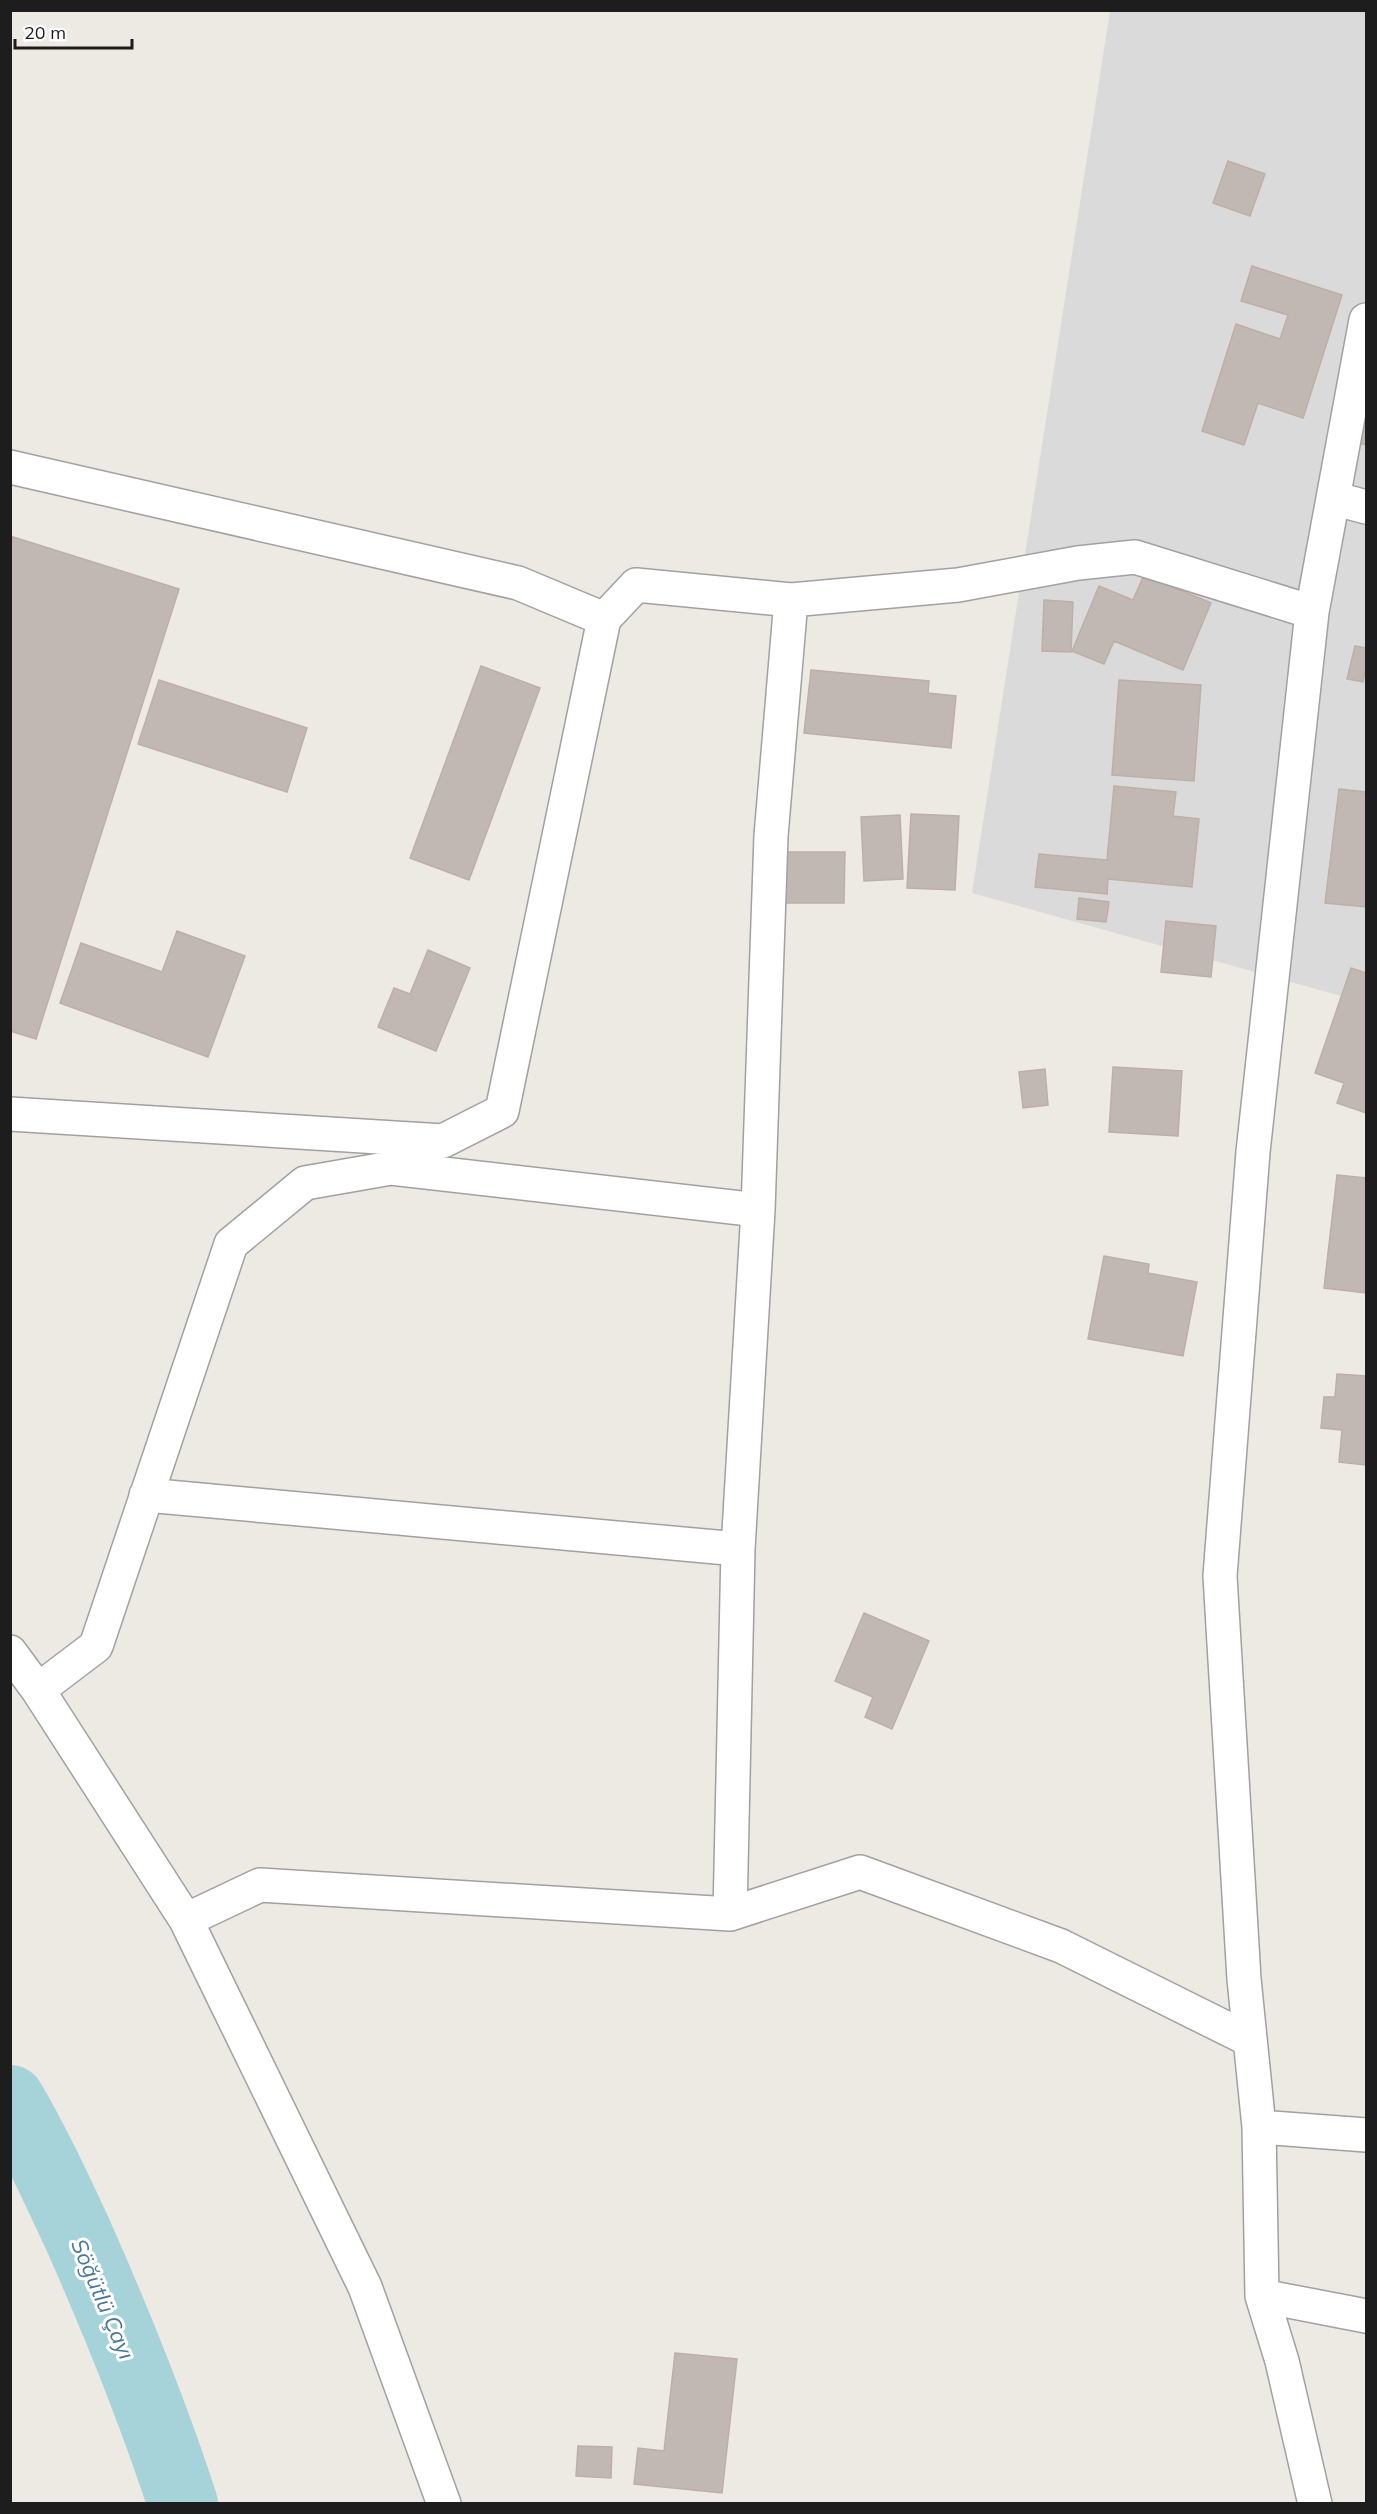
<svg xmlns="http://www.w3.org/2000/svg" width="1377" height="2514" viewBox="0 0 1377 2514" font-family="Mulish,sans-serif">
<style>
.residential{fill:#dbdada}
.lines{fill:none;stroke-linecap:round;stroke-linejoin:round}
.river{stroke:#a6d2d9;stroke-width:70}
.building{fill:#c1b8b3;stroke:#beafa6;stroke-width:1.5}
.minor-casing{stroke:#a1a1a1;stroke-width:36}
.minor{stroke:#fff;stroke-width:33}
.labels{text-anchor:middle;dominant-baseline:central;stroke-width:6;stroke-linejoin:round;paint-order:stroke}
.water-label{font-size:22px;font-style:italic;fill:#497797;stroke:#fff}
</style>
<rect width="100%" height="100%" fill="#ede9e3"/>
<path class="residential" d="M1110 11H1366V1003L972 893Z"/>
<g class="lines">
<path class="river" d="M10 2100C36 2144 57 2190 78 2235 117 2323 153 2412 183 2504"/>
</g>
<path class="building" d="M1228 161 1265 174 1250 216 1213 203Z
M1252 266 1342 295 1303 418 1258 403 1244 445 1202 431 1236 324 1280 339 1288 315 1241 301Z
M1366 368V445L1347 439Z
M10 536 179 589 36 1039 10 1031Z
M1144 575 1211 603 1183 670 1114 641 1104 664 1072 651 1099 586 1133 600Z
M1044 600 1073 602 1071 652 1042 651Z
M1355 646 1366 648V667L1363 682 1347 679Z
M481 666 540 688 469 880 410 858Z
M811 670 929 681 928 693 956 696 951 748 804 733Z
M159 680 307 728 287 792 138 744Z
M1119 680 1201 685 1194 781 1112 775Z
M1114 786 1176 792 1173 816 1199 819 1192 887 1108 879 1107 894 1035 887 1039 854 1107 860Z
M1339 789 1366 792V907L1325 903Z
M911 814 959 816 955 890 907 888Z
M900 815 903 879 864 881 861 817Z
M785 852H845L844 903H784Z
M1079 898 1109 902 1106 922 1077 919Z
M1166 921 1216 926 1211 977 1161 972Z
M177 931 245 956 208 1057 60 1003 81 943 162 972Z
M428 950 470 968 436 1051 378 1027 394 988 410 994Z
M1351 968 1366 973V1113L1337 1103 1344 1083 1315 1073Z
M1113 1067 1182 1071 1178 1136 1109 1132Z
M1045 1069 1048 1105 1023 1108 1019 1072Z
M1337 1175 1366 1178V1293L1324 1288Z
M1104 1256 1149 1264 1148 1273 1197 1282 1183 1356 1088 1339Z
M1337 1374 1366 1376V1465L1339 1462 1342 1430 1321 1428 1324 1397H1335Z
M864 1613 929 1641 892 1729 865 1717 873 1697 835 1681Z
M675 2353 737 2359 722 2493 634 2484 638 2448 664 2451Z
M578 2446 612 2447 611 2478 576 2476Z"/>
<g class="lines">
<defs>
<path id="minor" d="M10 467 518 583 604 619 636 585 791 600 958 585 1078 563 1135 557 1312 612
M1333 498 1366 507
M10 1114 443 1141 502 1111 604 619
M146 1495 738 1549
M10 1652 38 1690 186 1920 365 2287 444 2504
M38 1690 96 1646 231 1244 305 1183 391 1168 758 1210
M730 1914 738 1549 758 1210 771 836 791 600
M186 1920 260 1885 730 1914 860 1872 1061 1946 1250 2040
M1259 2127 1366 2135
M1262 2296 1366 2316
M1315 2504 1282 2361 1262 2296 1259 2127 1244 1979 1220 1576 1253 1152 1312 612 1366 320"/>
</defs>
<use href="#minor" class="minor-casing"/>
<use href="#minor" class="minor"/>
</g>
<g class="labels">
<g class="water-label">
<text transform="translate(103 2299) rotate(67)">Söğütlü Çayı</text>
</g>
</g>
<rect width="1377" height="2514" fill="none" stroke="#1d1d1d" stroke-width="24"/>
<path d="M15 39v9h117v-9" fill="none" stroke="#1d1d1d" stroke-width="3"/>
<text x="24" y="39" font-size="18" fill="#1d1d1d" stroke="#ffffff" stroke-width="4.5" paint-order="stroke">20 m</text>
</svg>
